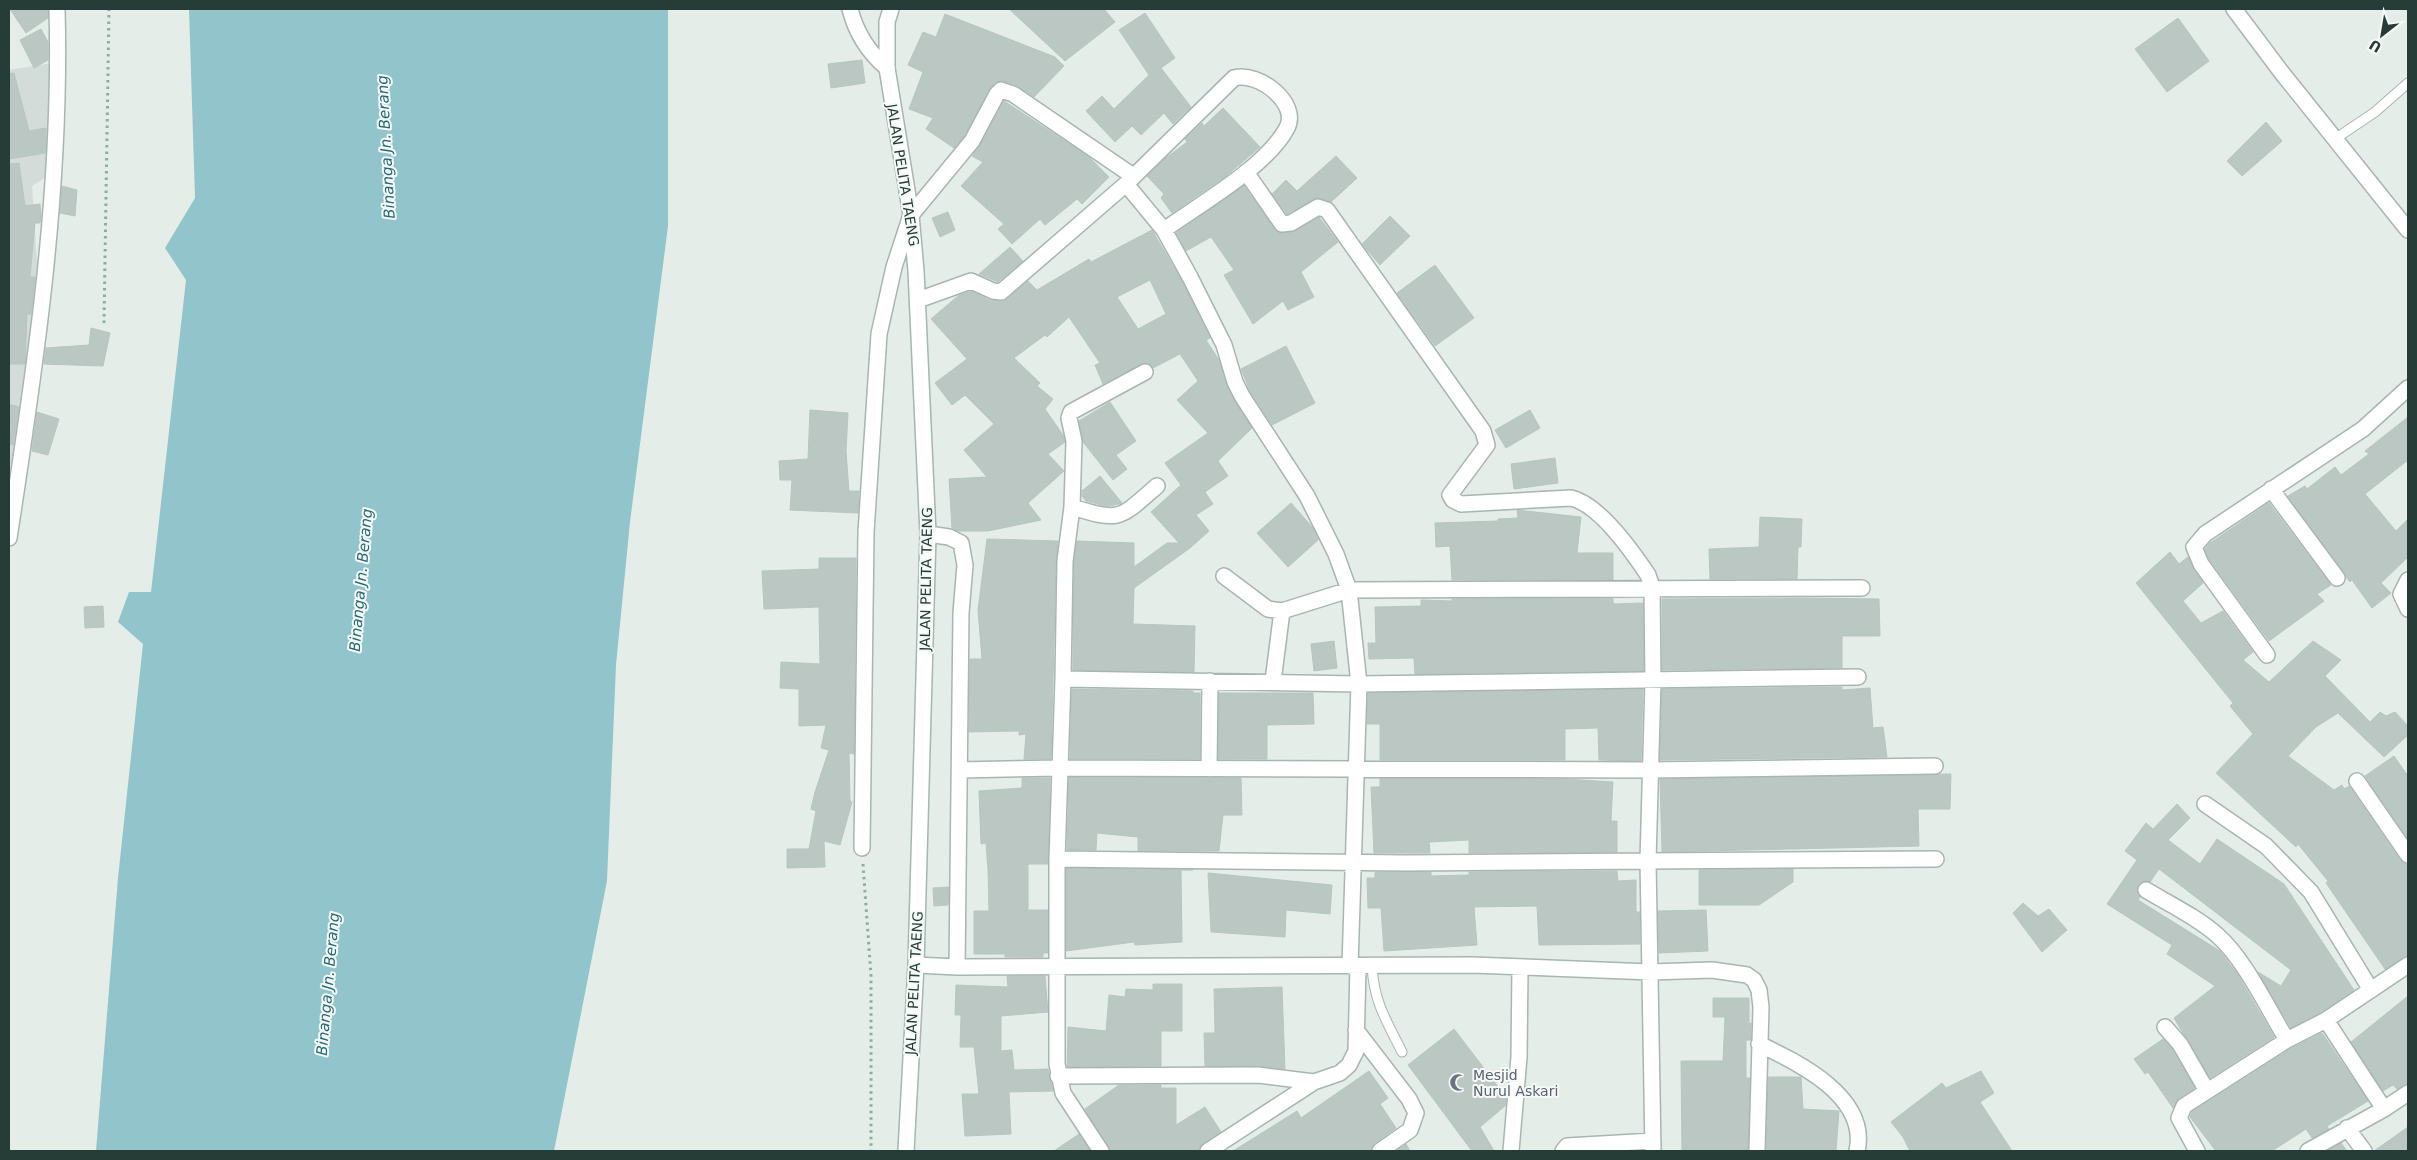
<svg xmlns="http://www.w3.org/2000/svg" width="2417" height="1160" viewBox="0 0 2417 1160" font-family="'DejaVu Sans',sans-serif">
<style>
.built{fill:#d3dcd8}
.water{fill:#92c4cc}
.building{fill:#bac7c2;stroke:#b7c6c0;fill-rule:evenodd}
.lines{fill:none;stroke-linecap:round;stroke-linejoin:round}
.lane-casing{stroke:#a8b5b0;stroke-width:11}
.street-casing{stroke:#a8b5b0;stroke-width:18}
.secondary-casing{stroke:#a4b7b0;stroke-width:18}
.path{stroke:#88ada1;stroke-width:3;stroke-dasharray:2.5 4;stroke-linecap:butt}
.lane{stroke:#fff;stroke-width:9}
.street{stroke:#fff;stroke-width:15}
.secondary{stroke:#fff;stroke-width:15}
.labels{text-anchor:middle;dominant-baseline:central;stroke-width:4;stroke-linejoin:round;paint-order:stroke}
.street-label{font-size:14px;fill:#253d36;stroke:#f5f9f7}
.worship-label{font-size:14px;fill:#5b616d;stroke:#f5f9f7;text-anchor:start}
.water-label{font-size:15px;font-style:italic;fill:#246874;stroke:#f5f9f7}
</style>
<rect width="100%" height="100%" fill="#e5ede9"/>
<path class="built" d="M53 63 54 172 32 186 41 320 9 503V70Z"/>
<path class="water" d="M189 9H668V226L630 522 616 665 607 881 554 1151H96L118 878 143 644 118 622 129 592H151L186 280 165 248 195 198Z"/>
<path class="building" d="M10 9H48V18L26 33Z
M1009 9H1104L1115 22 1065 61Z
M1145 13 1175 58 1161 68 1191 107 1173 124 1164 113 1141 135 1132 126 1115 142 1086 111 1102 96 1114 109 1149 75 1119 30Z
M945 14 1055 57 1064 66 1034 97 1016 85 1003 81 995 83 989 90 964 136 954 148 926 129 933 118 909 109 923 72 908 65 923 32 936 37Z
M2178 18 2209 61 2167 92 2135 49Z
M41 29 48 42V60L34 68 20 40Z
M862 60 865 83 831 88 828 64Z
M14 73 29 131 46 128 45 153 9 159V74Z
M1004 101 1088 156 1109 177 1082 204 1077 199 1045 225 1040 219 1012 244 998 229 1004 224 961 186 983 162 972 156 980 145Z
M1223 108 1260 147 1226 176 1172 213 1161 198 1164 194 1147 176 1166 158 1187 142 1185 139 1202 123 1204 126Z
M2266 122 2282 141 2242 176 2227 161Z
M1336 156 1357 178 1331 202 1317 198 1287 214 1272 194 1286 180 1297 191Z
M19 163 25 206 40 204 41 216 40 223H35L30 277H35L31 314H27L25 364H9V164Z
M62 186 77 190 75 216 60 213Z
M1244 186 1278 232 1295 231 1319 217 1338 242 1301 272 1314 297 1288 310 1283 301 1253 324 1224 275 1234 270 1211 237 1186 251 1176 233Z
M948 212 955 230 940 237 932 218Z
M1390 216 1410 236 1380 265 1362 244Z
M1152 230 1182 281 1210 338 1206 340 1219 360 1234 400 1252 428 1218 461 1228 476 1205 492 1213 504 1196 515 1209 531 1190 548 1134 588 1133 624 1195 626 1194 672 1073 670 1074 562 1077 541 1134 543V567L1167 543H1179L1151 512 1181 485 1165 463 1208 433 1177 400 1198 381 1180 354 1153 368 1149 364H1141L1103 384 1095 365 1100 363 1069 317 1047 337 1045 335 1014 358 1040 383 1037 386 1053 399 1045 409 1063 435 1065 442 1048 454 1064 471 1028 503 1041 520 988 531H957L952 528 949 479 987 477 964 450 994 424 965 395 952 405 935 383 967 359 931 319 958 296 971 291 989 300 1000 301 1007 299 1028 281 1037 290 1089 259 1091 262ZM1150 280 1166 314 1138 329 1117 297Z
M1010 247 1023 261 998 282 979 274Z
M1435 265 1474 318 1435 346 1397 293Z
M91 328 110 333 103 366 44 364 46 348 89 345Z
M1286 346 1315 403 1272 425 1250 391 1241 369Z
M1110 402 1136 441 1116 455 1127 469 1113 480 1083 442 1079 421Z
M9 404 19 407 13 445 9 444Z
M810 410 848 413 846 451 849 491H859L858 513 790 510 792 480H780L779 461 808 459Z
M1530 410 1540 428 1506 448 1495 430Z
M37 412 59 419 48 455 32 451Z
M2408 417V460L2365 494 2396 531 2408 519V557L2381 583 2391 593 2372 608 2352 580 2350 582 2346 577 2288 496 2305 486 2307 489 2335 467 2341 475 2369 454 2365 451Z
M1555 458 1558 483 1514 489 1511 464Z
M1100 476 1122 503 1110 506 1102 505 1086 501 1082 496V491Z
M1291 503 1313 528 1318 540 1288 567 1257 533Z
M2269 503 2331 585 2317 594 2324 601 2269 641 2209 559 2205 549 2210 543Z
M1517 510 1581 517 1577 553H1613V580H1452L1450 546 1436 547 1435 523 1498 521V519L1518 518Z
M1760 517 1802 519 1801 547H1798L1797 579H1710L1709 549 1759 547Z
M987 539 1058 541 1056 561 1051 759H1024L1026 734 1019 735V731L969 732 970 659H982L978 610Z
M2170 552 2179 564 2188 557 2203 583 2183 601 2201 623 2223 611 2253 652 2243 660 2269 682 2313 641 2341 660 2325 676 2370 722 2380 712 2386 716 2395 712 2408 726V735L2384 757 2338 713 2316 727 2288 756 2334 790 2342 785 2344 789 2349 786 2400 860 2408 864V956L2385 969 2326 883 2328 881 2298 844 2296 847 2216 773 2253 734 2230 706 2233 703 2136 583Z
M819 558H856L854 754 849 753 850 801 852 802 840 845 824 841 825 867 787 868V849H809L816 811 811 809 815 792 829 750 821 748 826 725 799 726V689L780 688 781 662 820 664 819 607 764 609 762 571 819 569Z
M1613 598V604L1643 603 1644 671 1415 674 1414 658 1369 659 1368 643H1376L1375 607 1421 606V600L1452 601V599Z
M1797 598 1879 599 1880 636H1842V668L1662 670V599Z
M103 606 104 627 85 628 84 607Z
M1334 641 1337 668 1314 671 1311 644Z
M1842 687V690L1870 688 1873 728 1883 727 1887 757 1660 760 1662 689Z
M1072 689 1193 691V693H1200V759H1070Z
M1643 689 1641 761 1599 760 1598 728 1565 729V760H1380V724H1367L1368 693Z
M1219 693H1313L1314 724 1267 725V759H1218Z
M2394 756 2408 776V839L2365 776Z
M1940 774H1951L1950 809H1918L1919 846 1662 852 1660 779Z
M1069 777 1241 778 1242 815H1223L1219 851H1138V837L1097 833 1096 850H1067Z
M1022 778H1050L1048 864H1028V910H1048V953H1043V957H1005V954H974V911H989L988 870 986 843 981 844 979 791 1022 788Z
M1380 778 1565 779 1613 782 1611 821H1617V852L1469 853V840L1429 842 1430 853H1374L1371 787H1380Z
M2177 804 2190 818 2168 840 2200 864 2217 839 2284 884 2354 990 2321 1012 2291 1028 2258 972 2281 986 2291 970 2159 869 2150 882H2142L2138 885 2137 890 2140 897 2138 900 2220 951 2238 975 2274 1037 2210 1078 2174 1018 2215 986 2167 954 2172 945 2107 904 2137 860 2125 851 2146 823 2153 829Z
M1066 868 1193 870H1181L1182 942 1135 945 1134 942 1066 951Z
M1793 869V882L1759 905H1699V870Z
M1617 871 1618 881 1636 880V912H1640V944L1539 945 1537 906 1474 907 1477 945 1384 951 1381 908H1368L1367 878H1375V872H1431V876L1469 875V872Z
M1208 873 1332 885 1330 914 1286 910 1285 937 1211 932Z
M949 887 948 905 934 906 933 888Z
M2023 903 2038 916 2049 909 2067 930 2042 952 2013 913Z
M1706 910 1708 951 1659 953 1658 911Z
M1007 976H1045L1048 1012 1001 1016V1051L1012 1050 1014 1070 1048 1069 1053 1091 1009 1092 1011 1134 965 1136 962 1094H979L974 1047H960L961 1015H955L956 985 1008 987Z
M1153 984H1182V1031H1161V1066L1067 1067 1068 1027 1106 1031 1109 995 1125 997 1126 989 1153 990Z
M1282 987 1285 1069 1258 1066H1205L1204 1033H1215L1214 989Z
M2408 996V1084L2397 1089 2393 1085 2383 1091 2351 1042Z
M1713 998H1749V1023H1751V1040H1746V1078H1750L1748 1151H1682L1681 1061H1723L1725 1017H1713Z
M1454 1029 1506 1097 1505 1106 1480 1127 1494 1151H1472L1408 1065Z
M2322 1033 2368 1101 2327 1126 2329 1129 2312 1138 2306 1129 2272 1151H2216L2190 1117 2192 1112 2292 1048Z
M2163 1039 2172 1049 2195 1088 2179 1098 2173 1108 2148 1072 2145 1074 2134 1059Z
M1369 1071 1388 1098 1380 1104 1396 1128 1374 1144 1371 1151H1233L1297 1111 1301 1118Z
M1981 1071 1994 1093 1980 1102 2012 1151H1910L1903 1137 1891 1122 1942 1083 1946 1088Z
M1768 1077H1801L1803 1109 1839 1111 1836 1151H1766Z
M1119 1085H1161V1088H1176V1125L1205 1107 1221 1132 1203 1143 1199 1151H1110L1085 1109Z
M2408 1127V1151H2374Z
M1079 1134 1090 1151H1054Z
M2341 1143 2347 1151H2327Z
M1406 1144 1410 1151H1396Z"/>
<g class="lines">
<defs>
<path id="lane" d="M2335 139 2375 112 2408 83
M1372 966C1374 1002 1386 1020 1402 1052"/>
<path id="street" d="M850 9C856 33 868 52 887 68
M2234 9 2282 73 2408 230
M918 300 971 281 993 291 1001 292 1126 184 1234 78C1258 71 1300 103 1287 128 1266 167 1200 204 1164 230
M2271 489 2337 578
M1072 507C1121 522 1119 519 1157 486
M928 534 949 537 961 543 965 565 961 613 957 967
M9 538C36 363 62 187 57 9
M1224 576 1268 609 1282 611
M2408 580 2401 594 2408 609
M2267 655 2201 564 2194 547 2205 534 2363 429 2408 388
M1063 679 1065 561 1072 507 1074 441 1069 418 1071 412 1145 372
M1273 681 1282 611 1349 590 1862 588
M1209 769 1210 681
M959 770 1060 768 1649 770 1935 766
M2357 781 2408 855
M2205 804 2266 846 2311 892 2371 990
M862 848 866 532 879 334 894 267 911 215 972 141 997 94 1001 90 1013 94 1133 176
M1057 859 1407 863 1648 861 1653 681 1652 587 1648 575C1632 551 1599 504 1571 498L1461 504 1453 500 1450 495 1487 445 1483 431 1327 210 1318 207 1291 223 1282 224 1246 172
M2146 890C2169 904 2197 917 2217 935 2244 958 2268 1009 2287 1040
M916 965 957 967 1472 965 1651 972 1712 970 1747 975 1754 980 1759 990 1761 1007 1757 1151
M1350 966 1359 684 1858 677
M2326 1020 2384 1109
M2165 1027 2180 1044 2207 1091
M1356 1030 1409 1099 1416 1113 1410 1130 1380 1151
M1759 1044C1799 1063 1869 1097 1857 1151
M1058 1076 1258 1075 1314 1082
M2347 1128 2364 1151
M1101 1151 1063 1093 1057 1064V859L1063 679 1359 684 1349 590 1336 554 1307 496 1242 396 1235 382 1224 345 1190 277 1164 230 1126 184
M1208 1151 1314 1082 1340 1073 1349 1065 1356 1051 1358 966
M1511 1151 1519 1057 1520 969
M1563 1151 1567 1146 1653 1141
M1653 1151 1648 861 1936 859
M2197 1151 2179 1118 2184 1106 2287 1040 2326 1020 2408 965
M2308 1151 2384 1109 2408 1093"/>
<path id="secondary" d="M891 9 887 22V68L911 215 916 271 928 534 916 965 906 1151"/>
</defs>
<use href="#lane" class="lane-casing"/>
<use href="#street" class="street-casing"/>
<use href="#secondary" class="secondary-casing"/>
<path class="path" d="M104 323 109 9
M863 864 871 976V1151"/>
<use href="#lane" class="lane"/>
<use href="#street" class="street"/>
<use href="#secondary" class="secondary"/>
</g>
<defs>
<symbol id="mosque-bare" viewBox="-9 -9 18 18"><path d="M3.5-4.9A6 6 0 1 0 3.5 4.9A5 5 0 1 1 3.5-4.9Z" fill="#6b7280" stroke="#f5f9f7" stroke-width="2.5" paint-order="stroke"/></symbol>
</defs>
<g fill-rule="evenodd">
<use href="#mosque-bare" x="1446" y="1070" width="25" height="25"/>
</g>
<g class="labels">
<g class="street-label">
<text transform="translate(903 175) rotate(81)">JALAN PELITA TAENG</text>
<text transform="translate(926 579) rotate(-89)">JALAN PELITA TAENG</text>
<text transform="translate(914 983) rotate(-87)">JALAN PELITA TAENG</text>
</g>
<g class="worship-label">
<text x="1473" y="1075">Mesjid<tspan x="1473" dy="16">Nurul Askari</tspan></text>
</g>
<g class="water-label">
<text transform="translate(386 147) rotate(-93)">Binanga Jn. Berang</text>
<text transform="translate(361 580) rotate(-85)">Binanga Jn. Berang</text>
<text transform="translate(328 984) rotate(-85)">Binanga Jn. Berang</text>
</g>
</g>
<rect width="2417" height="1160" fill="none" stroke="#253d36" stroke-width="20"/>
<g transform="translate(2382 35) rotate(211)" stroke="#f5f9f7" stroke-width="4" paint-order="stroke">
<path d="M0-4L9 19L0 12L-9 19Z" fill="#253d36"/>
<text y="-8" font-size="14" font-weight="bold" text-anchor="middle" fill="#253d36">U</text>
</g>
</svg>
